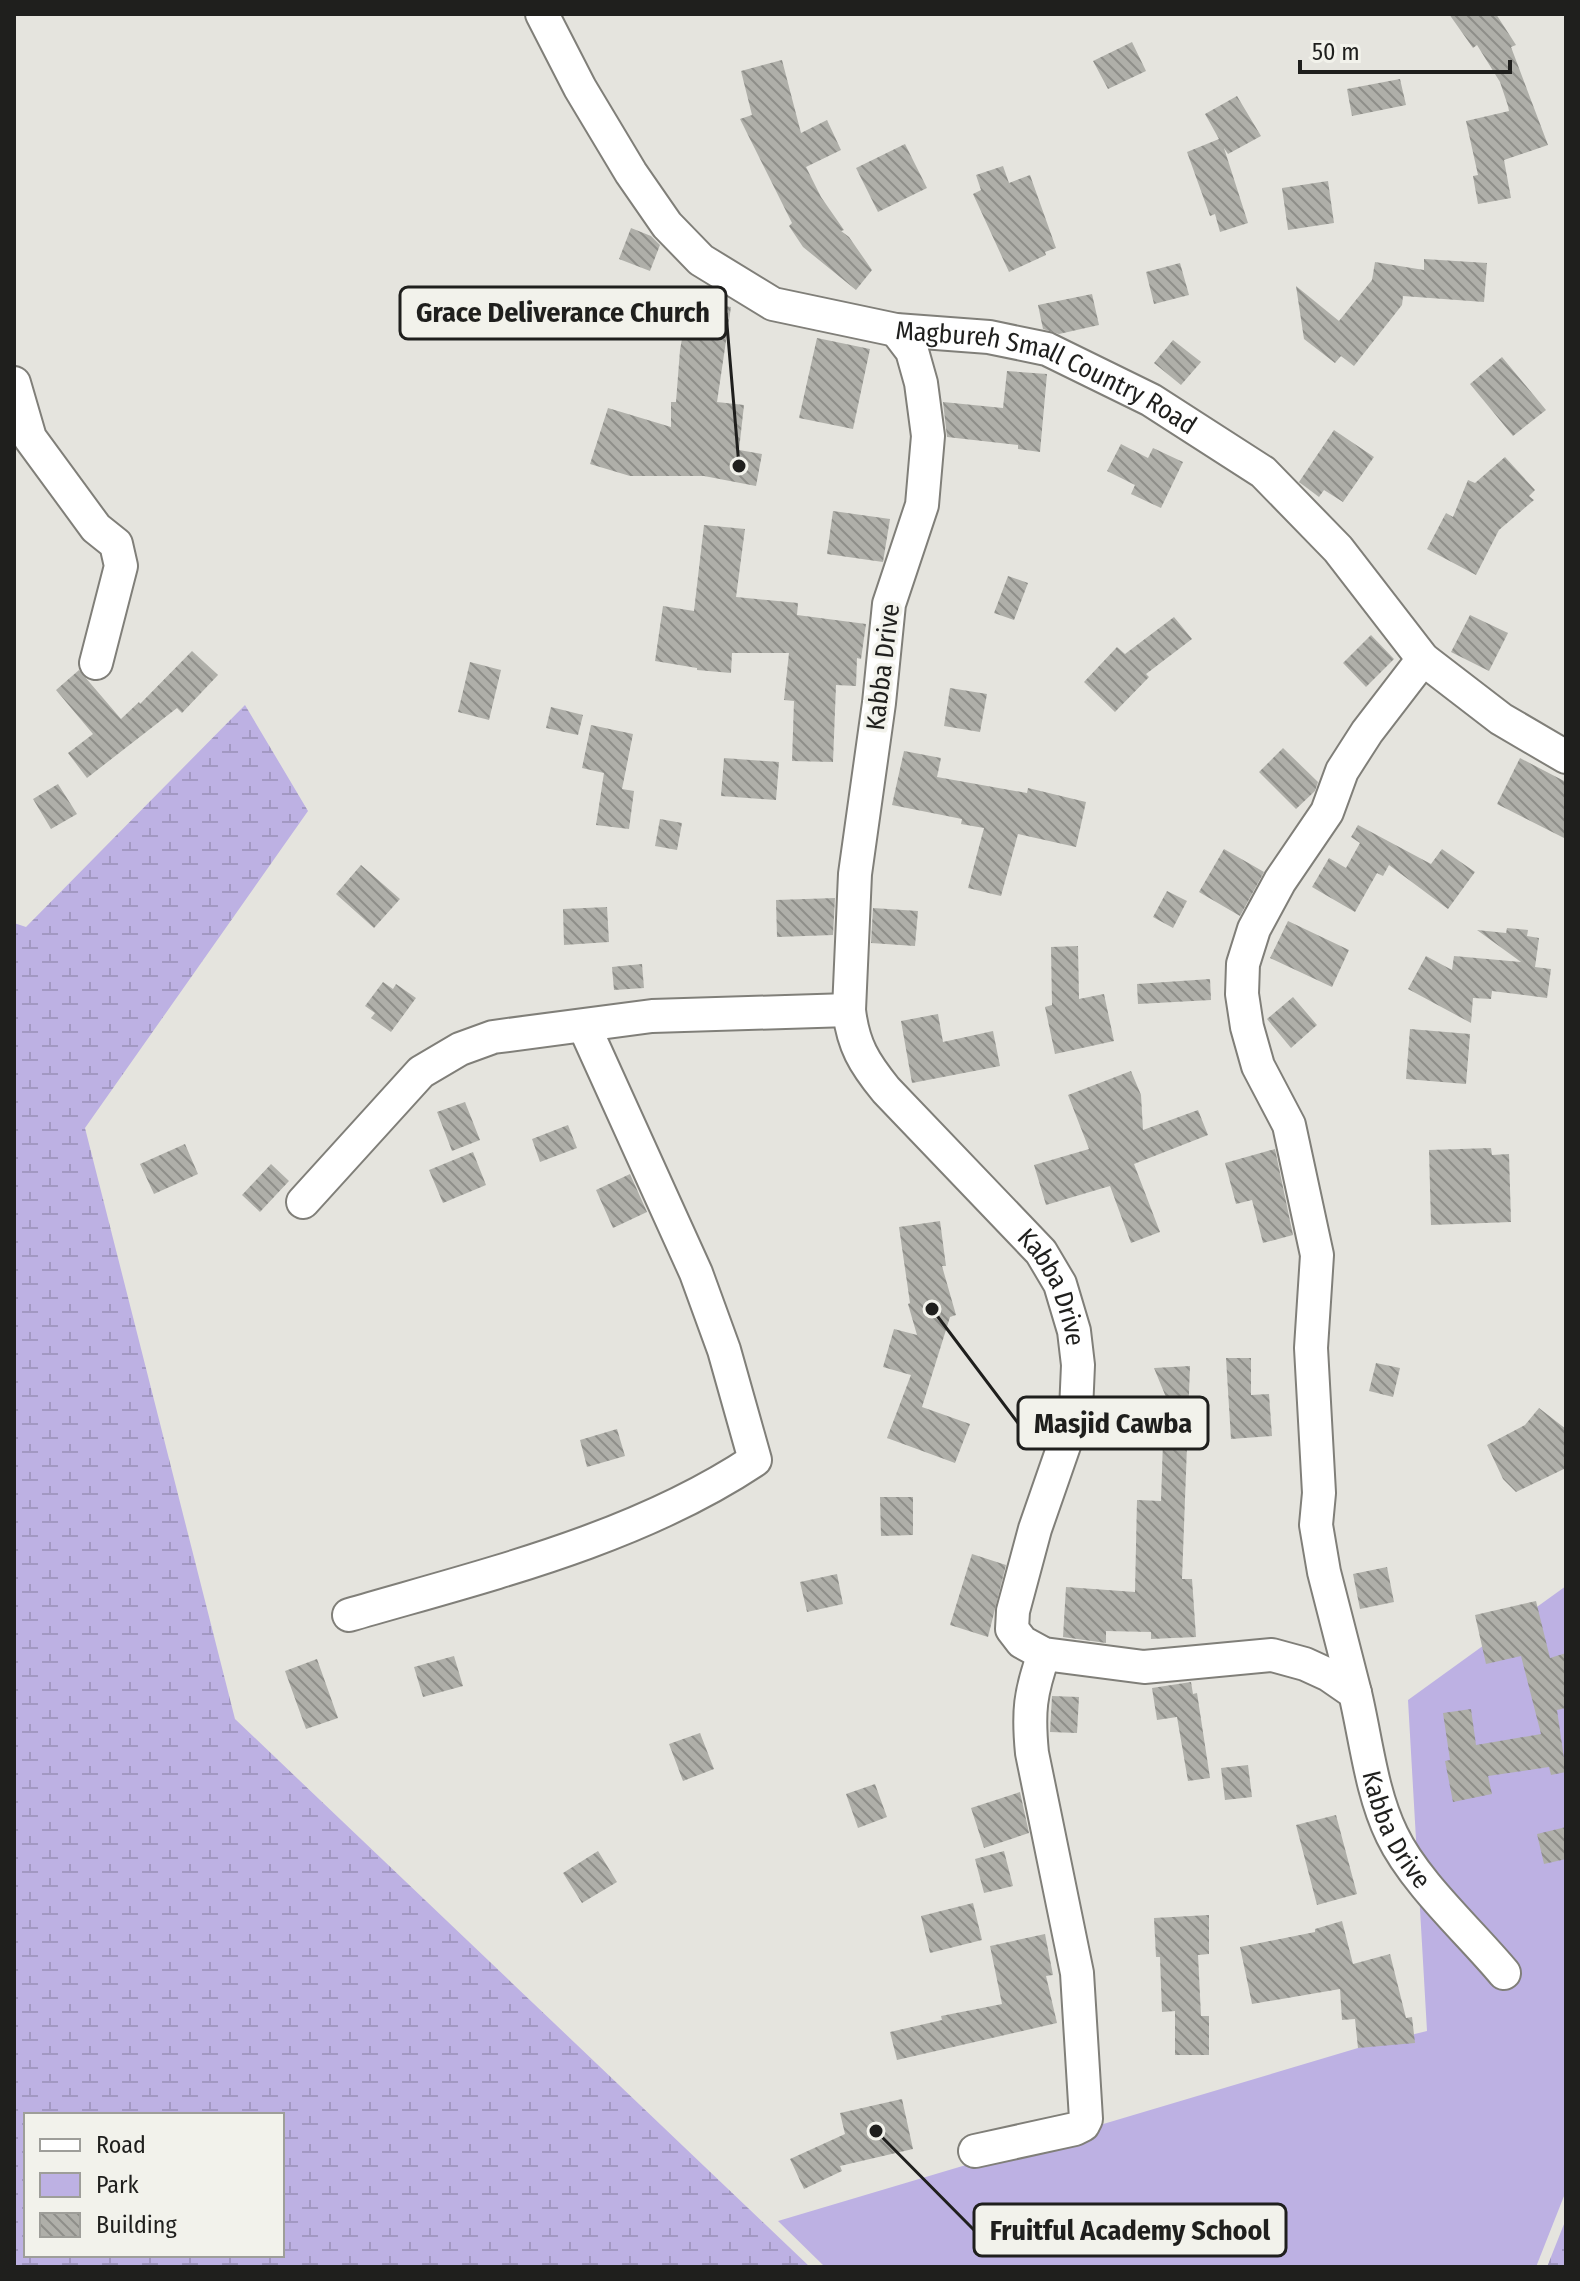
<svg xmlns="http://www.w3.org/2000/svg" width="1580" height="2281" viewBox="0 0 1580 2281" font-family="'Fira Sans Condensed',sans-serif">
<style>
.green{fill:#bdb1e3}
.wetland{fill:url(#wetland-marsh);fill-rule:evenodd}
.building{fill:url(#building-back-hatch)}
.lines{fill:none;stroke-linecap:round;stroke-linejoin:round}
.minor-casing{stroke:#807f79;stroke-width:36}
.minor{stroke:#fff;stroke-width:32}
.labels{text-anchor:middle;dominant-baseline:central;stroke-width:7;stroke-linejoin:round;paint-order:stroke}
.street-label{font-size:26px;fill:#1f1f1d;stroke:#f2f2eb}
.leader{fill:none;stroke:#1f1f1d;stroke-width:3}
.callout-dot{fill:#1f1f1d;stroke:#f2f2eb;stroke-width:3}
.callout{fill:#f2f2eb;stroke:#1f1f1d;stroke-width:3}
.callout-label{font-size:28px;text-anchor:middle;font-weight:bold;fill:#1f1f1d}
</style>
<defs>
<pattern id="wetland-marsh" width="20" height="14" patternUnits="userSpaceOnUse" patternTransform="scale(2)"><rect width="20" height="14" fill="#bdb1e3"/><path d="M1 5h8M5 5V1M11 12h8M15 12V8" fill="none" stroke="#a298c2"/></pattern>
<pattern id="building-back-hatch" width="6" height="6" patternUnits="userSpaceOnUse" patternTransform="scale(2)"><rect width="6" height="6" fill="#afafa9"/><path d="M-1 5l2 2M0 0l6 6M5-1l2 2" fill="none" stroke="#8e8e89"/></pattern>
</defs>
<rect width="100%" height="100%" fill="#e5e4de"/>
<path class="green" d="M1566 1586V2191L1536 2267H825L778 2221 1358 2048 1427 2031 1408 1700Z"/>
<path class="wetland" d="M245 705 308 811 85 1128 235 1719 810 2267H14V923L26 927ZM26 2115H282V2255H26Z
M1566 2219V2267H1547Z"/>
<path class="building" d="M1449 14H1496L1516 45 1511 47 1548 145 1504 160 1511 198 1478 204 1473 176 1478 175 1466 121 1509 111 1508 106 1500 82 1477 45 1473 48Z
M1132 42 1146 71 1108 89 1093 61Z
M782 60 801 133 827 120 841 150 806 167 821 197 844 230 841 231 849 237 872 270 856 290 803 247 789 226 792 223 740 119 752 115 741 71Z
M1400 79 1406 105 1352 116 1347 89Z
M1237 96 1261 136 1228 154 1224 148 1248 223 1220 232 1215 214 1210 216 1187 152 1219 139 1205 114Z
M905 144 927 188 878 212 856 168Z
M1003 166 1009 183 1030 175 1056 248 1045 252 1046 255 1009 272 973 194 981 190 976 175Z
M1328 181 1334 223 1288 230 1282 188Z
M631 228 651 236 660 245 650 271 619 259Z
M1424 259 1487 263 1484 302 1403 296 1402 305 1354 366 1341 356 1335 363 1304 339 1296 286 1339 321 1372 280 1375 262 1424 270Z
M1180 263 1189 295 1154 304 1146 272Z
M1092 294 1099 325 1059 334 1043 329 1038 305Z
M689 300 731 307 717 402 744 405 739 450 762 454 756 486 704 476H630L590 464 608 408 671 427V402H676L680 350Z
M817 338 870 349 853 429 799 418Z
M1173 340 1201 362 1181 385 1154 363Z
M1502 357 1546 410 1513 436 1470 384Z
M1007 371 1047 374 1040 452 1018 449V445L947 437 943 402 1003 408Z
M1334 430 1374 457 1343 502 1324 490 1319 497 1299 482Z
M1121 444 1148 458 1153 448 1183 462 1161 508 1131 494 1135 485 1107 471Z
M1505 457 1535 490 1529 496 1534 500 1499 530 1476 575 1427 549 1446 513 1453 517 1468 480 1475 483Z
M833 511 890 519 883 562 827 554Z
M704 525 745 529 736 597 798 603 797 615 866 624 861 659 857 658 856 686 836 685 833 762 792 761 794 701 784 700 789 653H732L731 673 697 670V668L655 661 663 606 694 611Z
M1008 576 1028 583 1014 620 994 613Z
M1470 615 1508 633 1489 671 1451 652Z
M1174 617 1192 639 1146 674 1149 677 1115 712 1084 682 1117 647 1125 654Z
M1371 635 1394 659 1366 687 1343 663Z
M192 651 218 675 182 713 177 708 87 778 68 753 93 734 56 690 79 670 121 719 139 702 140 704Z
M470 662 501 670 489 720 458 712Z
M950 688 987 694 980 732 944 726Z
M551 707 583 715 578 735 546 728Z
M591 725 633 734 622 789 634 791 629 829 596 825 604 773 582 768Z
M1283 748 1318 782 1315 791 1296 809 1259 772Z
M904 751 941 758 937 777 1027 793 1028 788 1086 802 1076 847 1018 834 1001 896 968 888 984 828 961 824 962 819 892 805Z
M724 758 779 762 776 800 721 796Z
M1520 758 1566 782V839L1497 804Z
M58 784 77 814 51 829 33 799Z
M660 819 682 823 677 850 655 846Z
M1358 825 1431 864 1442 849 1475 872 1448 909 1389 865 1383 876 1377 873 1355 912 1312 887 1329 858 1346 868 1360 843 1351 837Z
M1224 849 1264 872 1240 916 1199 892Z
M361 865 400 899 374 928 336 894Z
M1167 891 1187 901 1173 928 1153 917Z
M835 898 833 935 777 937 776 900Z
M607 907 609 942 564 945 563 909Z
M873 908 918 911 915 946 871 943Z
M1288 921 1349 950 1332 987 1270 958Z
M1507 928 1528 930 1527 936 1539 938 1535 967 1551 969 1547 998 1492 991 1491 999 1473 998 1471 1023 1408 989 1426 956 1452 970 1454 956 1521 962 1477 930 1506 933Z
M1078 946 1079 999 1104 994 1114 1041 1055 1054 1045 1007 1052 1005 1051 947Z
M642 964 644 988 614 990 612 967Z
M1210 979 1211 1000 1138 1004 1137 984Z
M383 982 393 989 396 984 416 998 391 1032 371 1018 375 1013 365 1006Z
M1293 997 1317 1025 1291 1048 1267 1019Z
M938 1014 943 1042 993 1031 1000 1066 912 1083 901 1021Z
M1410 1029 1470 1034 1466 1084 1406 1079Z
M1131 1071 1141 1095 1143 1130 1198 1110 1208 1135 1134 1164 1160 1232 1131 1243 1110 1186 1046 1205 1034 1165 1089 1149 1068 1095Z
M465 1102 480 1140 452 1151 437 1112Z
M568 1125 577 1148 540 1162 532 1139Z
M185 1144 198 1174 154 1194 140 1164Z
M1491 1148 1492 1155 1509 1154 1511 1222 1431 1225 1429 1150Z
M1275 1149 1293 1235 1263 1243 1252 1200 1236 1204 1225 1163Z
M473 1152 486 1185 443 1203 429 1170Z
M271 1164 289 1181 260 1212 242 1195Z
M630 1174 647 1212 613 1228 596 1190Z
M940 1221 946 1266H942L956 1315 950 1317 922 1407 970 1424 955 1463 887 1438 911 1375 883 1367 894 1329 917 1335 908 1304 910 1303 899 1227Z
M1226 1358H1251V1395L1269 1394 1272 1436 1231 1439Z
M1376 1363 1400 1368 1393 1397 1369 1391Z
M1190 1366 1182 1579H1192L1196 1637 1151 1639V1632L1106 1631V1643L1063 1637 1066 1587 1135 1592 1137 1500 1161 1501 1163 1440 1184 1441 1154 1368Z
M1539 1408 1566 1429V1468L1516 1492 1503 1479 1487 1445 1525 1425Z
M617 1429 625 1456 587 1467 580 1440Z
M880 1497H913V1535L881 1536Z
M972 1554 1006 1565 988 1637 950 1625Z
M1387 1567 1394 1602 1360 1609 1353 1574Z
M837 1574 843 1604 807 1612 800 1582Z
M1536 1601 1550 1658 1566 1653V1708L1557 1710 1566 1772 1551 1775 1549 1767 1488 1776 1492 1794 1453 1802 1445 1761 1450 1760 1443 1713 1471 1709 1476 1745 1541 1734 1521 1656 1486 1664 1475 1615Z
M454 1656 463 1686 423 1697 414 1667Z
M317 1659 338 1718 306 1729 285 1671Z
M1191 1682 1193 1694 1197 1693 1210 1778 1188 1781 1177 1717 1157 1720 1152 1688Z
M1052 1696 1079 1697 1077 1733 1050 1732Z
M700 1733 714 1769 683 1781 669 1744Z
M1248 1765 1252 1797 1225 1800 1221 1768Z
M875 1784 887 1817 858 1828 846 1794Z
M1020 1792 1029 1833 984 1848 971 1808Z
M1336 1815 1357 1894 1317 1905 1296 1825Z
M1566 1827V1859L1544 1864 1537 1834Z
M598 1851 617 1882 582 1903 563 1873Z
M1004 1851 1013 1886 984 1893 975 1859Z
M973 1903 982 1940 930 1953 921 1916Z
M1209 1915V1954L1198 1955 1201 2016H1209V2055H1175V2011L1162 2012 1160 1957H1156L1154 1918Z
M1342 1921 1353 1964 1390 1954 1406 2018 1412 2017 1415 2043 1358 2048 1355 2019 1342 2020 1340 1989 1252 2004 1240 1947 1315 1932V1929Z
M1045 1934 1053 1975 1046 1976 1057 2023 897 2060 890 2032 942 2020 941 2016 1002 2004 990 1946Z
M902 2099 913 2149 840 2166 842 2171 804 2189 790 2159 845 2134 840 2113Z"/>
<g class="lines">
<defs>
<g id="minor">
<path id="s1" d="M542 14 580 88 631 173 667 225 701 260 773 304 896 330 989 337 1047 349 1151 400 1263 472 1338 549 1423 659 1501 719 1566 757"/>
<path id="s2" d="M896 330 912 351 921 383 928 436 922 505 889 604 879 703 855 874 849 1010C853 1045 864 1063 886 1090L1041 1252 1060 1284 1074 1331 1078 1365 1076 1411 1035 1529 1013 1611 1012 1629 1022 1642 1044 1654 1144 1667 1272 1655 1305 1664 1329 1675 1355 1693C1366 1739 1371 1792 1392 1835 1415 1883 1470 1932 1504 1973"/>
<path d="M14 383 30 438 96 528 116 544 121 566 96 663"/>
<path d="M303 1202 421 1072 460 1049 493 1037 652 1016 849 1010"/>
<path d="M349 1615C486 1575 635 1540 755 1460L724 1350 696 1273 584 1026"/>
<path d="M1355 1693 1324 1572 1316 1525 1319 1493 1311 1348 1317 1255 1289 1125 1258 1066 1247 1027 1242 994 1243 964 1254 929 1280 881 1327 812 1342 771 1367 732 1423 659"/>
<path d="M975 2151 1075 2129 1083 2125 1086 2119 1077 1973 1032 1753C1028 1712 1030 1693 1044 1654"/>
</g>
</defs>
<use href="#minor" class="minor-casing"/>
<use href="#minor" class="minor"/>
</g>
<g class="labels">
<g class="street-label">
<text stroke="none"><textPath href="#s1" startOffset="664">Magbureh Small Country Road</textPath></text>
<text transform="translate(883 667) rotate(-83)">Kabba Drive</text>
<text stroke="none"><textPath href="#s2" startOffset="1046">Kabba Drive</textPath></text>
<text stroke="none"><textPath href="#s2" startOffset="1910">Kabba Drive</textPath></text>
</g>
</g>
<path class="leader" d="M739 466L726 313M932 1309L1018 1423M876 2131L974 2230"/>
<g class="callout-dot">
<circle cx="739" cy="466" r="8"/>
<circle cx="932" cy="1309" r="8"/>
<circle cx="876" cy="2131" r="8"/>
</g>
<g class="callout">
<rect x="400" y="287" width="326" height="52" rx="8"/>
<rect x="1018" y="1397" width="190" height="52" rx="8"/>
<rect x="974" y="2204" width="312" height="52" rx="8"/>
</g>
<g class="callout-label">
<text x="563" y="322">Grace Deliverance Church</text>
<text x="1113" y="1433">Masjid Cawba</text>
<text x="1130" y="2240">Fruitful Academy School</text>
</g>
<rect width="1580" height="2281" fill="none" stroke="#1f1f1d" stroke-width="32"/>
<rect x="24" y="2113" width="260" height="144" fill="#f2f2eb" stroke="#9e9e99" stroke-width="2"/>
<rect x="40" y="2139" width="40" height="12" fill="#ffffff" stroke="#9e9e99" stroke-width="2"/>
<text x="96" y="2153" font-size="24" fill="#1f1f1d">Road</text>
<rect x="40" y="2173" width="40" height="24" fill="#bdb1e3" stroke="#9e9e99" stroke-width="2"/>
<text x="96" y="2193" font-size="24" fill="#1f1f1d">Park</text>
<rect x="40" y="2213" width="40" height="24" fill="url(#building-back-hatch)" stroke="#9e9e99" stroke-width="2"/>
<text x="96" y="2233" font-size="24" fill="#1f1f1d">Building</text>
<path d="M1300 60v12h210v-12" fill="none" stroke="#1f1f1d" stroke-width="4"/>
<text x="1312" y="60" font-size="24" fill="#1f1f1d" stroke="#f2f2eb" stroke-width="6" paint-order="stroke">50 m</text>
</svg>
